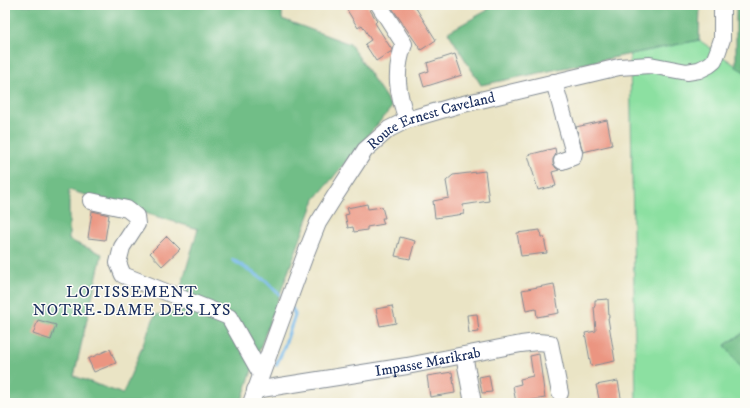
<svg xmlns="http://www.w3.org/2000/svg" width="750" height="408" viewBox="0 0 750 408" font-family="'IM FELL DW Pica',serif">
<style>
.green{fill:#8ce0a1;stroke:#548880}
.forest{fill:#71be87;stroke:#467672;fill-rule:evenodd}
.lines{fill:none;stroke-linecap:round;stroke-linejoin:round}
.stream{stroke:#73b8e9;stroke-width:3.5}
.building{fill:#eb9581}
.minor-casing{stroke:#828a92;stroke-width:18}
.minor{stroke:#fff;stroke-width:16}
.labels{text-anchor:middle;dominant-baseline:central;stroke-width:3;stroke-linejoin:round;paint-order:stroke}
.street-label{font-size:15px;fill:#1b2f5e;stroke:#fdfcf7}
.neighbourhood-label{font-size:16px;letter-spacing:1px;fill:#1b2f5e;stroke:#fdfcf7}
</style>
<rect width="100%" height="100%" fill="#fdfcf7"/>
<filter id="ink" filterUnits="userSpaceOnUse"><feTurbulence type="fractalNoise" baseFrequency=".025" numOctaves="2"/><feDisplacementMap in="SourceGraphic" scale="8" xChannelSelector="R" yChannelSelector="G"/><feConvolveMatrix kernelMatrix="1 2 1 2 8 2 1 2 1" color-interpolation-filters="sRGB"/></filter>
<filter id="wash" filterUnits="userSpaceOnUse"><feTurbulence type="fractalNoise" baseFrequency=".012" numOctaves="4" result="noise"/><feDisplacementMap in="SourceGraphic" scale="16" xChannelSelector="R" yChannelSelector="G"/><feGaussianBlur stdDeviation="0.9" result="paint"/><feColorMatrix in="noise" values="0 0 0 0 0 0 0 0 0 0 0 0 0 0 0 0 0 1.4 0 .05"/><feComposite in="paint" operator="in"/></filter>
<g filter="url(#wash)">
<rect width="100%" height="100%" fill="#eae4c5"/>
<path class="green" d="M699 40 745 72V332L725 345 745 374V403H636L630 54Z"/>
<path class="forest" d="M5 5H282V19L350 44 392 107 315 199 252 370 241 403H5ZM69 190 198 229 180 290 207 307 155 315 123 394 74 376 102 254 69 240Z
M485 5H700L699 40 481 85 448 32 488 10Z
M736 5H745V72L736 67Z
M745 332V374L725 345Z"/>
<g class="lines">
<path class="stream" d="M233 260 266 281 279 294
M276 365 283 350 295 315 292 308"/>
</g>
<g id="blocks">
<path class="building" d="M354 5H367L377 21 375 23 392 50V51L376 61 365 44 371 40 362 25 358 28 347 10Z
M390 5H414L436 40 421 50Z
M455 54 462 75 424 87 420 74 429 71 427 63Z
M607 120 612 145 583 152 576 127Z
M555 148 556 154 553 159V164L556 168 559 170 552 172 556 186 538 190 528 155Z
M485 171 489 201 463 205 464 214 435 218 433 201 449 198 446 181 453 175Z
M367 204 368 209 382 207 385 218H382L384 224 367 227V230L354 232 353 227 348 228 345 215 349 214 347 208Z
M92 211 109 215 105 240 88 238Z
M540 230 541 237H544L547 253 521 256 517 233Z
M167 236 180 249 162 266 150 253Z
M400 237 415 241 410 259 395 256Z
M554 284 559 313 537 317 536 309 526 311 522 290Z
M608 299 609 318H608L615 361 591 366 585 333 596 331 594 307 595 306V300Z
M392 306 396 323 380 326 376 309Z
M477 314 479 332 469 333 467 315Z
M38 320 56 325 51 340 33 334Z
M110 349 116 363 94 372 88 359Z
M539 354 545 398 516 403 513 386 521 384 520 379 533 376 530 356Z
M452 372 455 393 430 397 427 376Z
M489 375 492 392 482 393 479 377Z
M618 381 622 403H600L596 385Z"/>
</g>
</g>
<g filter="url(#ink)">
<use href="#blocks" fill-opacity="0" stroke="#828a92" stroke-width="1"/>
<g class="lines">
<defs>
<g id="minor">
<path d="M379 5 404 44C394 72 397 92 407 120"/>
<path d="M554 82 574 153 573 157 562 161"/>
<path d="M91 201 127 209 136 216 137 224 122 247 118 263 123 275 229 317 261 374"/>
<path d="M464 355 473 403"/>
<path id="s1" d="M255 390 407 366 521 344 537 342 550 343 560 393"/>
<path id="s2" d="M251 403 304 258 318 223 335 196 365 150 389 129 407 120 455 106 619 67 650 65 687 72 699 70 709 65 714 61 718 51 722 39V5"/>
</g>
</defs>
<use href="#minor" class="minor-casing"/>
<use href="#minor" class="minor"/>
</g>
</g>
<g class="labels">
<g class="street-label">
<text stroke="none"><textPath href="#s2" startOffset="353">Route Ernest Caveland</textPath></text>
<text stroke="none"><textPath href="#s1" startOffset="175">Impasse Marikrab</textPath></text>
</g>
<g class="neighbourhood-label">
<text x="132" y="292">LOTISSEMENT<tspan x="132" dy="18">NOTRE-DAME DES LYS</tspan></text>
</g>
</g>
<rect width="750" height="408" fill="none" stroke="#fdfcf7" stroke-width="20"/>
</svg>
